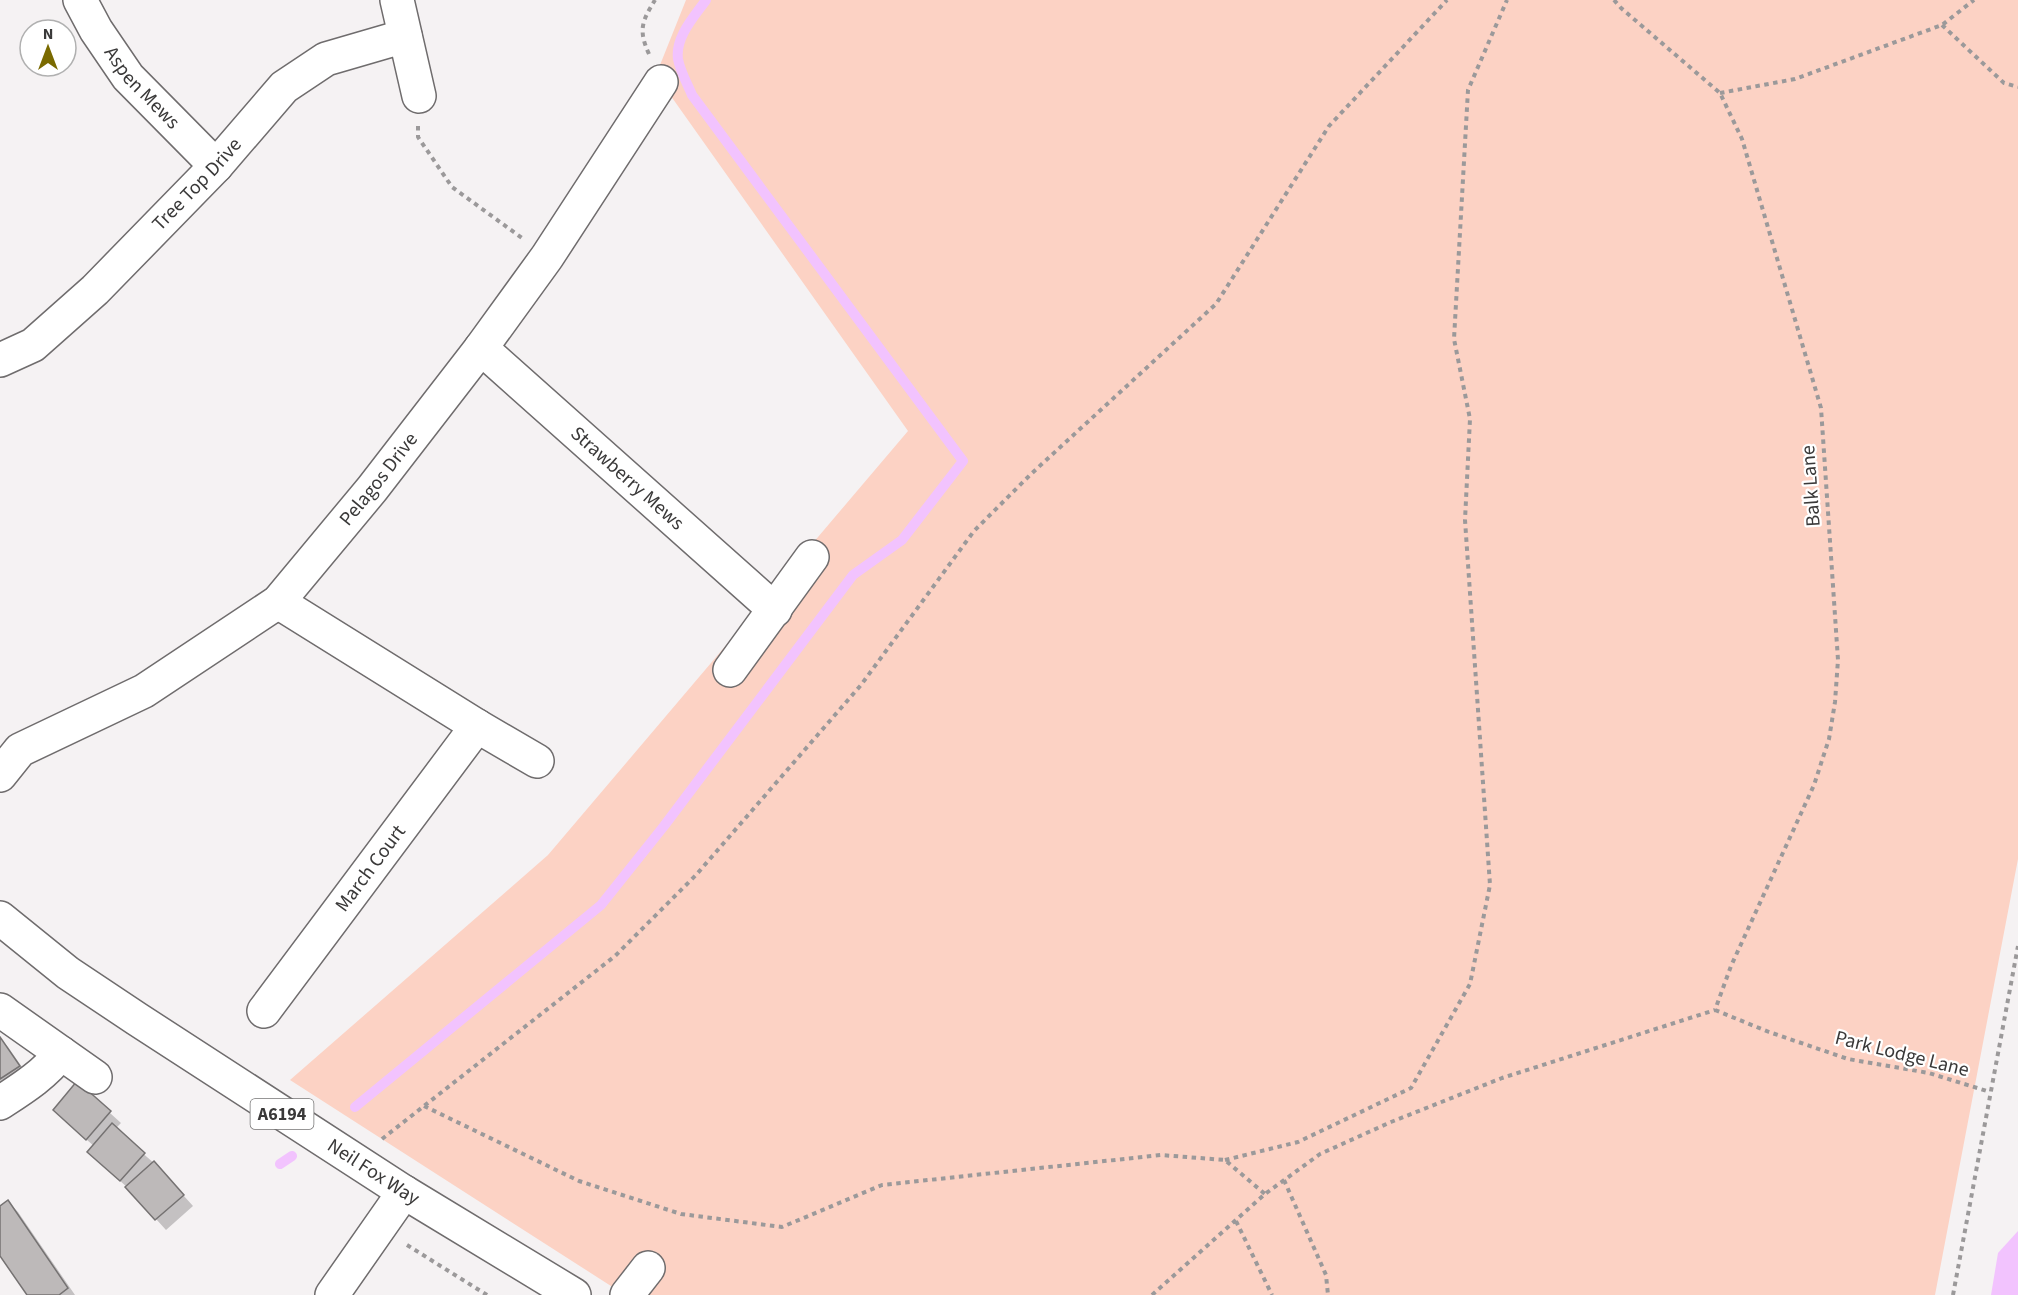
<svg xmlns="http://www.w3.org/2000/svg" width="2018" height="1295" viewBox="0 0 2018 1295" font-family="'Source Sans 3',sans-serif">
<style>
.green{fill:#fcd2c4}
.water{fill:#f2c3fe}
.shadow{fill:#0003}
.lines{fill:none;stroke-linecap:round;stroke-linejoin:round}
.stream{stroke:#f2c3fe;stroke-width:10}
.building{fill:#bdb9b9;stroke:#757272;stroke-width:1.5}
.minor-casing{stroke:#6f6c6d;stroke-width:36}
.major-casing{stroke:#6f6c6d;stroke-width:36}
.path{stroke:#9b999a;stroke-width:4;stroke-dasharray:4.5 4.5;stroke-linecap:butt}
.minor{stroke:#fff;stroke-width:33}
.major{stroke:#fff;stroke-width:33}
.labels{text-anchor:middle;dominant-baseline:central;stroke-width:4.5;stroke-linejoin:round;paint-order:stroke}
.shield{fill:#fff;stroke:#757474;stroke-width:1.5}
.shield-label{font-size:18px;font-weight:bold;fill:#3a3939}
.street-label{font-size:20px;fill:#3a3939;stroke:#fff}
</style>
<rect width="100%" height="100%" fill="#f5f2f3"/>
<path class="green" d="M686 0H2018V859L1935 1295H625L290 1080 548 855 908 431 656 75Z"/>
<path class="water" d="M2018 1231V1295H1991L1998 1253Z"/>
<path class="shadow" d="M0 1039 8 1047 29 1077 0 1097Z
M78 1084 121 1123 115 1129 155 1164 193 1206 166 1230 128 1188 99 1162 94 1146 65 1121Z
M8 1202 18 1212 75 1295H29L0 1253V1207Z"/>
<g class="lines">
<path class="stream" d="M355 1107 601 905 664 826 853 575 902 540 963 461 692 95C687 83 680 71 678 59 675 37 694 17 706 0
M280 1164 292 1156"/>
</g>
<path class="building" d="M0 1037 20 1066 0 1079Z
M77 1081 111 1111 86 1140 53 1110Z
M112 1123 145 1153 120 1181 87 1152Z
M154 1161 184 1195 155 1220 125 1187Z
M8 1200 68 1288 59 1295H27L0 1256V1206Z"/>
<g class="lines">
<defs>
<g id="minor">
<path id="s1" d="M80 0 96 30 128 77 216 166"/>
<path d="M397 0 419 96"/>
<path id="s2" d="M481 348 775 610"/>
<path id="s3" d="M0 360 33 345 95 290 216 166 284 87 326 59 405 36"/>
<path d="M278 602 477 726 537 761"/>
<path d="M730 670 812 557"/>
<path id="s4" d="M0 775 20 750 144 691 278 602 372 489 481 348 547 257 661 82"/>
<path d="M0 1010 95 1077"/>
<path id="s5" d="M264 1011 477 726"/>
<path d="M0 1103C23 1088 44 1075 61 1053"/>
<path d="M332 1295 404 1192"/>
<path d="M627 1295 648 1268"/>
</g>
<g id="major">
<path id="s6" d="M0 918 68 973 137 1019 404 1192 574 1295"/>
</g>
</defs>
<use href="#minor" class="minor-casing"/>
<use href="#major" class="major-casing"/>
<path class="path" d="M1614 0 1621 8 1720 93 1742 139 1821 408 1838 660 1835 702 1829 739 1814 785 1731 966 1715 1010
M1942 25 2004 83 2018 87
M649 54C638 30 642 21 655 0
M1720 93 1795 79 1942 25 1974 0
M418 126V137L452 187 522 238
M1715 1010 1769 1032 1848 1059 1929 1073 1990 1092
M424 1106 579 1181 681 1214 782 1227 882 1185 1161 1155 1225 1160 1265 1194
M382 1139 615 956 696 875 861 685 974 531 1031 474 1216 304 1329 126 1447 0
M1225 1160 1298 1142 1411 1088 1470 984 1490 885 1465 520 1470 419 1454 339 1468 90 1507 0
M1284 1180 1326 1275 1328 1295
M1236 1221 1272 1295
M407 1245 487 1295
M1152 1295 1265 1194 1320 1154 1391 1122 1502 1078 1715 1010
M1953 1295 2018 946"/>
<use href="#minor" class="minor"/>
<use href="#major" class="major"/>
</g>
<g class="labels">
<rect class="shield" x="250.5" y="1099" width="63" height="30" rx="4.5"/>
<g class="shield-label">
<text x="282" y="1114">A6194</text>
</g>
<g class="street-label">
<text stroke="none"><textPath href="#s1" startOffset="108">Aspen Mews</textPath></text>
<text stroke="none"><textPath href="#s3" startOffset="266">Tree Top Drive</textPath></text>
<text stroke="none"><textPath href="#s2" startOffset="196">Strawberry Mews</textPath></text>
<text stroke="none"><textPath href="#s4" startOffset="489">Pelagos Drive</textPath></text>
<text transform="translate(1811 486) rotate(-94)">Balk Lane</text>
<text stroke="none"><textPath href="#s5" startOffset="178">March Court</textPath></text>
<text transform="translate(1902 1054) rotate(14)">Park Lodge Lane</text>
<text stroke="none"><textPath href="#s6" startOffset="452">Neil Fox Way</textPath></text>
</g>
</g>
<g transform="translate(48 48)"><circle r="28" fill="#ffffff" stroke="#b0b0b0" stroke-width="1.5"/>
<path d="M0-4.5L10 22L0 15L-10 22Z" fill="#7a6a00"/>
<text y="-9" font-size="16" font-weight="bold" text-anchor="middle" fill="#3a3939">N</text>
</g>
</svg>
